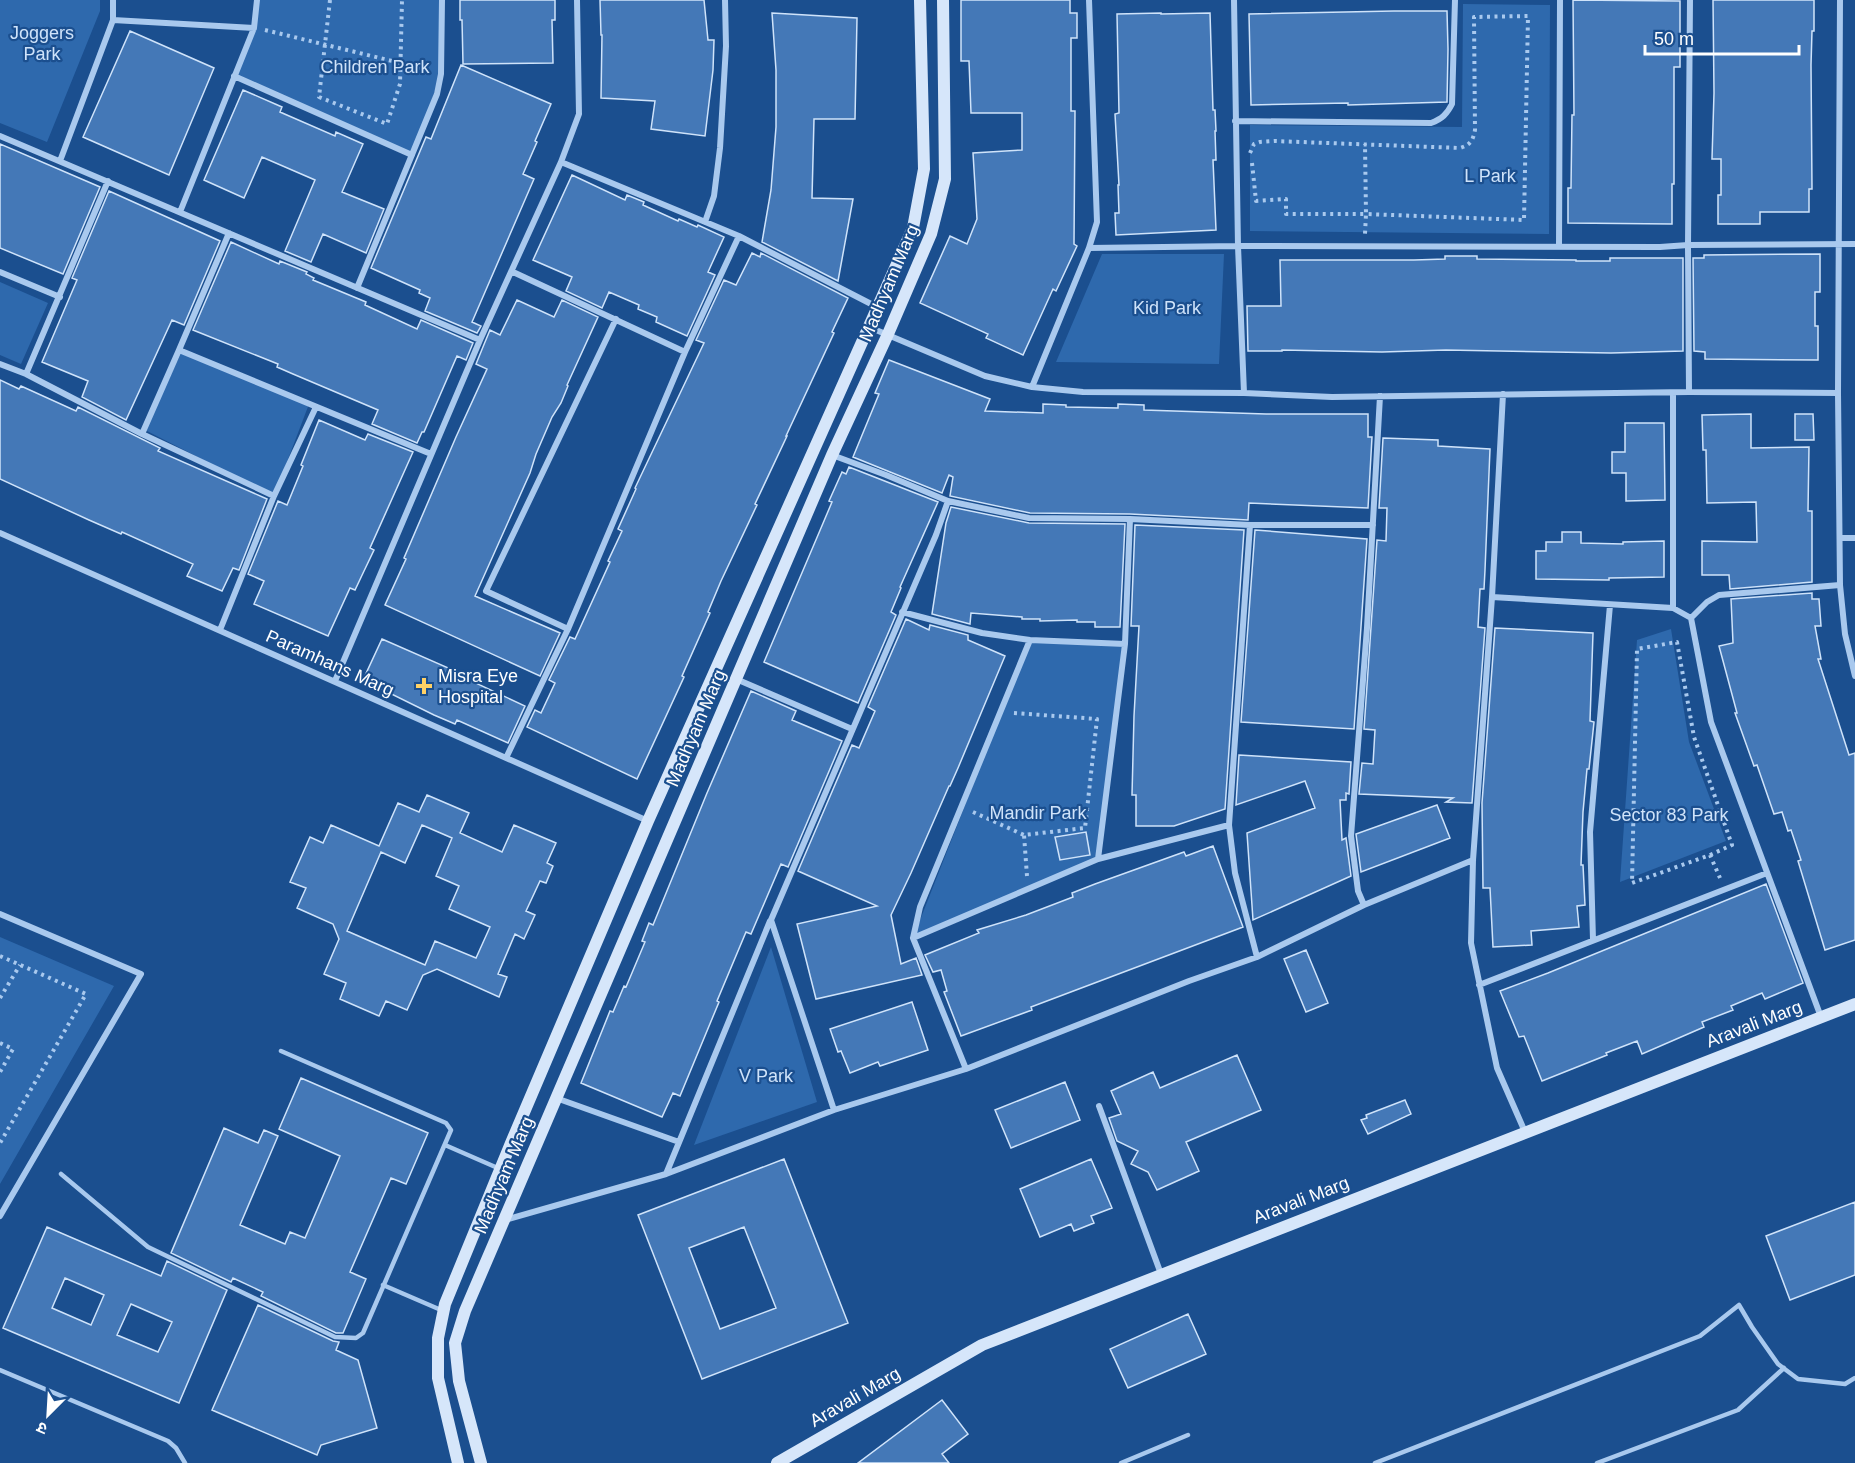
<svg xmlns="http://www.w3.org/2000/svg" width="1855" height="1463" viewBox="0 0 1855 1463" font-family="Helvetica,'Noto Sans Devanagari',sans-serif">
<style>
.green{fill:#2e69ad}
.building{fill:#4478b7;stroke:#cfe3fa;stroke-width:1.5;fill-rule:evenodd}
.lines{fill:none;stroke-linecap:round;stroke-linejoin:round}
.path{stroke:#a9c9ee;stroke-width:4;stroke-dasharray:3 4.5;stroke-linecap:butt}
.lane{stroke:#a9c9ee;stroke-width:4.5}
.street{stroke:#a9c9ee;stroke-width:6}
.secondary{stroke:#d6e6fa;stroke-width:12}
.poi-dot{fill:#ffd166;stroke:#1b4f8f;stroke-width:2}
.labels{text-anchor:middle;dominant-baseline:central;stroke-width:4.5;stroke-linejoin:round;paint-order:stroke}
.park-label{font-size:18px;fill:#cfe3fa;stroke:#1b4f8f}
.street-label{font-size:18px;fill:#fff;stroke:#1b4f8f}
.poi-label{font-size:18px;fill:#fff;stroke:#1b4f8f;text-anchor:start}
</style>
<rect width="100%" height="100%" fill="#1b4f8f"/>
<path class="green" d="M0 0H100V11L47 142 0 123Z
M257 0H442L441 74 412 155 234 76 254 28Z
M1463 4 1550 5 1549 234 1250 231V125L1462 127Z
M1102 254H1224L1219 364 1056 362Z
M0 282 48 303 21 364 0 355Z
M182 351 309 404 274 496 145 430Z
M1671 629 1689 742 1726 841 1620 882 1637 640Z
M1030 640 1125 644 1098 859 913 938Z
M0 937 114 986 0 1184Z
M771 947 817 1102 694 1145Z"/>
<path class="building" d="M460 0H555V20H552L553 63 463 64 462 20H460Z
M600 0H704L708 40H714L713 70 705 136 651 129 655 101 601 98 602 35H601Z
M961 0H1070V13H1077V38H1071V111H1075L1074 244 1077 246 1056 291 1053 289 1023 355 986 338 988 334 920 303 950 236 967 244 977 219 973 153 1022 150V113H971L969 61H961Z
M1573 0 1680 1V67H1674V184H1672V224L1568 223V188H1571L1572 115H1574Z
M1713 0H1814V31H1812L1811 65 1812 189H1809V212H1760V224H1718V195H1721V159H1712L1714 93Z
M1394 11H1447L1448 49 1447 102 1348 105V103L1251 105 1249 14Z
M772 13 857 18 855 119H814L812 198 853 199 838 281 762 242 771 190 776 127V70Z
M1161 13V14L1210 13 1213 110H1215L1216 131H1215L1216 160H1213L1216 230 1116 235 1115 213H1119L1118 185H1119L1115 114 1119 113 1117 14Z
M130 31 214 68 169 175 83 137Z
M461 65 551 104 535 141 537 142 523 174 534 179 472 322 481 326 477 333 425 311 430 298 419 293 420 290 371 268 426 137 431 139Z
M243 90 282 107 280 112 335 136 336 132 363 144 342 192 384 209 366 253 323 234 311 262 285 251 315 180 262 157 244 198 204 180Z
M0 144 100 187 63 274 0 248Z
M572 175 625 200 627 195 644 202 643 205 678 221 679 219 697 227 698 225 724 237 708 272 715 275 687 336 656 322 657 317 638 309 639 305 609 292 602 308 566 291 572 277 533 260Z
M109 191 220 241 184 325 172 320 126 420 82 397 88 381 42 362 77 280 72 278Z
M231 242 279 264 280 261 307 272 306 274 314 278 313 280 366 302 365 305 417 329 421 320 473 343 466 360 457 356 424 432H422L417 443 372 424 378 410 293 374 277 367 278 364 193 330Z
M752 253 760 257 761 253 848 298 832 332 834 333 786 436H787L755 504 757 505 721 581 708 612 710 613 682 676 684 677 637 779 527 727 535 710 541 713 555 683 549 680 570 637 575 639 610 562 608 561 622 531 618 529 636 489 635 488 704 343 696 340 724 280 736 285Z
M1820 254V292H1815V326H1818V360L1705 359V352L1694 351 1693 258H1704V255Z
M1445 256H1477V259L1576 260V261H1610V258H1683V351L1611 353 1446 350 1382 352 1282 350V351H1248L1247 306H1281L1280 260H1414L1445 259Z
M517 300 554 317 562 300 598 317 567 385 568 386 561 403 552 417 536 454 530 473 475 596 560 633 540 676 385 605 406 559 404 558 456 437 487 369 476 364 485 342 490 330 500 335Z
M889 360 990 399 985 411 1043 413V404L1066 405V407L1118 408V404L1144 405V410L1266 414H1368V437H1372L1368 508 1249 503 1248 520 1130 514 1030 513 950 496 953 477 949 475 942 493 853 457 879 394 875 393Z
M0 380 19 389 21 386 76 411 78 407 160 448 158 451 267 499 239 570 233 568 222 591 187 576 193 564 122 532 121 534 89 520 0 479Z
M1751 414V448L1809 447 1808 511H1812V582L1730 589 1729 575H1702V541L1757 542 1756 502 1707 503 1706 450H1703L1702 415Z
M1795 414H1813L1814 440H1795Z
M319 420 365 440 368 434 413 452 370 548 374 550 364 571 355 590 350 588 328 636 254 604 264 581 248 574 278 501 287 505 303 466 301 465Z
M1625 423H1664L1665 500 1626 501V473H1612V452H1625Z
M1383 438 1438 440V446L1490 449 1485 570 1484 589H1480L1478 627 1485 628 1472 803 1446 802 1453 798 1359 794 1362 763 1373 764 1375 730 1364 729 1377 540 1386 541 1387 508H1379Z
M849 467 938 502 900 587 901 588 891 612 896 615 858 703 764 662 821 528 832 502 829 501 842 472 846 474Z
M951 507 1029 523 1125 524 1120 627H1095V622H1077V620L1040 621V619H1022V617L971 613 970 624 932 614 946 523Z
M1135 525 1244 530 1225 809 1174 826H1136V795H1132L1134 716 1139 626H1131Z
M1255 530 1367 539 1354 729 1241 722Z
M1562 532H1581V543L1623 544V542L1664 541V577L1609 578V580L1536 579V551H1546V542H1562Z
M1812 593V599H1819L1821 626H1815L1821 659H1818L1849 755 1855 753V940L1825 950 1798 861 1801 860 1791 830 1788 831 1782 812 1774 814 1757 765 1754 766 1735 713H1737L1719 646 1733 643 1731 599Z
M906 619 929 630 930 625 968 635V640L1005 656 958 768 950 786H949L911 873 891 915 901 964 916 958 922 975 816 999 797 924 877 906 798 871 852 745 859 748 875 711 868 707Z
M1495 628 1593 633 1590 721 1594 722 1589 769H1587L1583 812 1581 865H1583L1585 905 1577 906 1579 927 1531 931 1532 945 1493 947 1490 888H1483L1482 803Z
M382 639 453 670 452 672 525 706 508 743 457 720 455 724 434 715 363 680Z
M751 691 796 711 792 720 842 741 788 867 781 864 751 934 746 932 717 1001 719 1002 680 1096 673 1093 662 1117 581 1083 610 1011 613 1012 624 986 626 987 645 942 642 941 649 923 653 925 707 793Z
M1239 755 1351 762 1349 794 1346 793V800H1340L1342 840 1346 838 1351 876 1253 920 1247 833 1315 808 1305 781 1236 805Z
M427 795 469 813 460 833 502 852 514 825 556 843 547 863 553 866 546 883 540 881 526 911 535 915 524 939 515 934 498 974 507 977 499 997 437 969 423 975 407 1010 386 1001 379 1016 340 999 346 983 324 974 339 939 333 924 297 908 306 888 290 882 310 837 323 843 331 825 379 846 398 803 419 812ZM422 825 452 838 436 876 459 886 449 909 490 927 476 958 435 941 425 965 347 931 381 852 405 863Z
M1437 805 1450 838 1361 872 1356 834Z
M1086 832 1090 855 1060 860 1055 837Z
M1213 846 1243 927 1031 1007 1032 1010 961 1036 944 992 947 991 941 970 933 972 925 955 979 933 977 930 1026 915 1073 897 1072 893 1095 884 1184 852 1186 856Z
M1766 884 1803 983 1765 999 1762 993 1731 1006 1733 1010 1702 1022 1704 1027 1642 1054 1637 1041 1606 1053 1607 1055 1542 1081 1524 1036 1519 1037 1500 991 1548 973Z
M1306 950 1328 1003 1306 1012 1284 959Z
M912 1002 928 1050 880 1066 878 1062 850 1073 841 1051 838 1052 830 1029Z
M1237 1055 1261 1110 1186 1142 1199 1171 1157 1190 1148 1172 1131 1164 1138 1151 1117 1141 1109 1118 1121 1114 1111 1091 1153 1072 1160 1088Z
M301 1078 428 1133 406 1184 391 1178 350 1272 366 1279 343 1333H336L261 1296 263 1292 233 1278 231 1282 171 1253 224 1128 258 1143 264 1130 278 1136 240 1225 285 1244 290 1232 305 1238 340 1156 279 1129Z
M1065 1082 1080 1120 1011 1148 995 1110Z
M1405 1100 1411 1114 1368 1134 1361 1120 1367 1118 1366 1115Z
M784 1159 848 1323 702 1379 638 1215ZM744 1227 776 1308 720 1329 689 1248Z
M1091 1159 1112 1208 1091 1216 1094 1223 1074 1231 1071 1224 1040 1237 1020 1189Z
M1855 1202V1275L1790 1300 1766 1236Z
M47 1227 161 1276 167 1261 227 1290 179 1403 3 1328ZM65 1278 104 1295 91 1325 52 1308ZM131 1304 172 1322 158 1352 117 1335Z
M258 1305 333 1341 339 1342 336 1350 358 1360 377 1428 321 1445 317 1455 212 1410Z
M1188 1314 1206 1354 1128 1388 1110 1349Z
M942 1400 968 1434 942 1454 949 1463H858Z"/>
<g class="lines">
<path class="path" d="M330 0 319 97 387 124 400 84 402 0
M265 30 425 69
M1250 153 1254 144 1260 142 1274 141 1460 148C1470 145 1473 141 1475 130L1474 17 1528 16 1524 220 1366 214 1365 144
M1252 163 1256 201 1286 199V214H1366L1365 234
M1014 713 1097 719 1085 828 1024 835 1027 876
M973 812 1024 835
M1710 855 1732 845 1694 737 1677 642 1637 649 1632 883 1710 855 1720 878
M0 956 86 994 0 1143
M0 998 20 965
M0 1043 13 1049 0 1072"/>
<path class="lane" d="M445 1145 500 1169
M61 1174 148 1247 335 1337 356 1338 363 1333 451 1130 446 1123 281 1051
M383 1285 441 1310
M0 1370 168 1441 176 1448 185 1463
M1121 1463 1188 1435
M1375 1463 1700 1336 1739 1305 1752 1327 1778 1364 1798 1379 1845 1384 1855 1378
M1597 1463 1738 1410 1784 1368"/>
<path class="street" d="M1234 0 1238 246 1244 393
M1690 0 1688 245 1855 244
M1840 0 1838 393 1840 585 1845 634 1855 676
M113 20 254 28
M234 76 412 155
M1235 121 1431 123C1442 119 1447 114 1452 104L1455 0
M0 136 480 340
M60 161 113 20V0
M561 162 739 236 877 307
M180 212 254 28 257 0
M705 222 714 196 720 148 726 46 725 0
M1559 247 1560 0
M1089 248 1238 246 1660 247 1688 245 1689 392
M0 272 60 297
M513 272 685 352
M357 288 437 94 441 74 442 0
M869 327 985 376 1032 387 1083 392 1244 393 1332 397 1689 392 1838 393
M179 350 229 233
M0 364 26 374 142 434 179 350 431 454
M26 374 108 181
M1032 387 1089 248 1097 222 1089 0
M1673 393V608
M1503 394 1492 597 1473 860 1471 943 1497 1068 1525 1132
M142 434 274 496
M832 455 886 475 948 501 1029 518 1130 519 1250 525H1373
M1250 525 1229 825 1235 873 1257 957
M0 533 648 821
M1840 538H1855
M1492 597 1673 608 1691 618
M902 612 982 633 1030 640 1125 644
M568 629 486 591 616 319
M220 630 274 496 316 407
M736 679 852 729
M335 681 480 340 561 162 579 114 577 0
M506 758 568 629 685 352 739 236
M1098 859 1125 644 1130 519
M1364 905 1358 891 1351 836 1367 628 1380 396
M0 914 141 974 0 1216
M913 938 1098 859 1229 825
M1593 940 1590 832 1610 605
M1479 985 1767 873
M1821 1017 1711 722 1691 618 1707 602 1719 595 1840 585
M966 1069 913 938 920 907 1030 640
M556 1098 679 1142
M1099 1106 1161 1274
M834 1110 771 920 936 535 948 501
M666 1174 770 921
M505 1220 666 1174 834 1110 966 1069 1189 981 1257 957 1364 905 1473 860"/>
<path class="secondary" d="M458 1463 438 1378V1338L445 1304 511 1143 648 821 913 228 924 169 920 0
M481 1463 459 1381 455 1343 465 1311 832 455 888 334 931 234 945 179 943 0
M777 1463 982 1345 1855 1004"/>
</g>
<path class="poi-dot" d="M421 677h6v6h6v6h-6v6h-6v-6h-6v-6h6z"/>
<g class="labels">
<g class="park-label">
<text x="42" y="33">Joggers<tspan x="42" dy="21">Park</tspan></text>
<text x="375" y="67">Children Park</text>
<text x="1490" y="176">L Park</text>
<text x="1167" y="308">Kid Park</text>
<text x="1038" y="813">Mandir Park</text>
<text x="1669" y="815">Sector 83 Park</text>
<text x="766" y="1076">V Park</text>
</g>
<g class="street-label">
<text transform="translate(889 283) rotate(-67)">Madhyam Marg</text>
<text transform="translate(330 663) rotate(24)">Paramhans Marg</text>
<text transform="translate(696 728) rotate(-67)">Madhyam Marg</text>
<text transform="translate(1754 1024) rotate(-21)">Aravali Marg</text>
<text transform="translate(504 1175) rotate(-67)">Madhyam Marg</text>
<text transform="translate(1301 1200) rotate(-21)">Aravali Marg</text>
<text transform="translate(855 1397) rotate(-30)">Aravali Marg</text>
</g>
<g class="poi-label">
<text x="438" y="676">Misra Eye<tspan x="438" dy="21">Hospital</tspan></text>
</g>
</g>
<g transform="translate(48 1415) rotate(204)" stroke="#1b4f8f" stroke-width="4.5" paint-order="stroke">
<path d="M0-4.5L10 22L0 15L-10 22Z" fill="#ffffff"/>
<text y="-9" font-size="16" font-weight="bold" text-anchor="middle" fill="#ffffff">उ</text>
</g>
<path d="M1645 45v9h154v-9" fill="none" stroke="#ffffff" stroke-width="3"/>
<text x="1654" y="45" font-size="18" fill="#ffffff" stroke="#1b4f8f" stroke-width="4.5" paint-order="stroke">50 m</text>
</svg>
